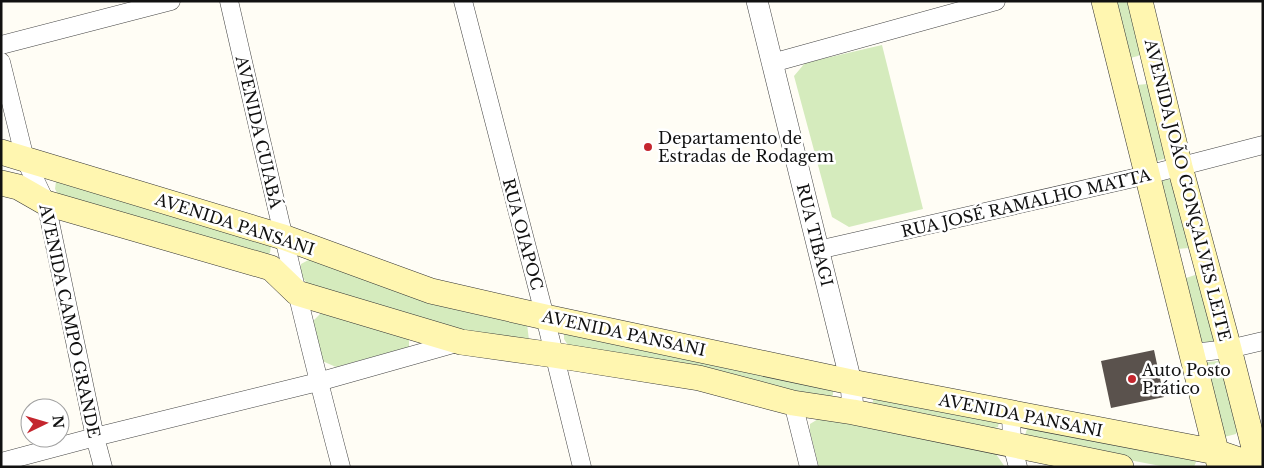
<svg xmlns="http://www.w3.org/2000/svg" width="1264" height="468" viewBox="0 0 1264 468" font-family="'Libre Baskerville',serif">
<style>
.green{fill:#d5ebbd}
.building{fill:#5a524d}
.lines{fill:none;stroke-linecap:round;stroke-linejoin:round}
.minor-casing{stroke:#444;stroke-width:19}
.tertiary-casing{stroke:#444;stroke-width:22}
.secondary-casing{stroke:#333;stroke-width:26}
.minor{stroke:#fff;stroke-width:18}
.tertiary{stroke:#fff;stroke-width:21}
.secondary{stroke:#fff6b0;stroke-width:25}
.poi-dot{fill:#c4262e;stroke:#fff;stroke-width:2}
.labels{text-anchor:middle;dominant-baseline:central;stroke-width:5;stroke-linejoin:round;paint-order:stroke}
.street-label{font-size:16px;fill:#111;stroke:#fff}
.poi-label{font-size:16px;fill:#111;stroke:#fff;text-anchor:start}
</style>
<rect width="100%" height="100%" fill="#fffdf5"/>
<path class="green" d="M1111 1H1132L1145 50 1138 56 1130 58Z
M882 45 923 209 849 227 832 217 794 76 805 63Z
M1147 84 1154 87 1170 150 1164 159 1157 161 1149 154 1137 85Z
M1172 179 1193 240 1188 248 1178 249 1157 186 1163 180Z
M56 181 271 246 270 253 265 256 59 196 55 189Z
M314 257 527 324 529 340 462 336 311 288 301 276V264Z
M1195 275 1203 279 1217 337 1213 342 1204 343 1195 337 1183 286 1186 278Z
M321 313 409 339V347L336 367 320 360 312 322Z
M564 333 833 390V395L828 398 569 347 564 339Z
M1218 361 1224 364 1240 427 1236 434 1224 437 1203 366 1208 362Z
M874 398 999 422 998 427 992 429 872 404Z
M823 416 996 454 1005 467H819L810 432V424Z
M1037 427 1193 456 1196 462 1194 467H1166L1034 442 1025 435 1027 429Z"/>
<path class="building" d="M1154 350 1164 397 1111 408 1101 361Z"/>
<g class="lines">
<defs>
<path id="minor" d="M229 1C265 157 300 312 341 467
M463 1 545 317 582 467
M1 45 171 1
M1 62 25 159 46 203 95 437 103 467
M772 63 996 1
M818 250 1147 175 1263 145
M1192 353 1229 349 1263 341
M793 403 809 467
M1011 413 1012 445 1018 467
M1 462 95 437 318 382 460 342"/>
<path id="tertiary" d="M757 1 851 382 853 412"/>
<path id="secondary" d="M1104 1 1220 467
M1140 1 1180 167 1229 349 1259 467
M1 152 283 237 431 291 545 317 851 382 1216 452 1260 467
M1 183 18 187 46 203 271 268 297 293 461 342 554 355 699 378 793 403 853 412 1121 467"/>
</defs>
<use href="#minor" class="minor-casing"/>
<use href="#tertiary" class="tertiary-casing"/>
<use href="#secondary" class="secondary-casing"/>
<use href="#minor" class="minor"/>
<use href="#tertiary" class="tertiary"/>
<use href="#secondary" class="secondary"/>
</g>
<g class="poi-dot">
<circle cx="648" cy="147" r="5"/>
<circle cx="1132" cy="379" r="5"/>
</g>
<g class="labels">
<g class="street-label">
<text transform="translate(259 132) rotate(77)">AVENIDA CUIABÁ</text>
<text transform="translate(1188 190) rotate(76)">AVENIDA JOÃO GONÇALVES LEITE</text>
<text transform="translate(1026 203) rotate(-13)">RUA JOSÉ RAMALHO MATTA</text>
<text transform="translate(235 224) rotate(18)">AVENIDA PANSANI</text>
<text transform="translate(523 234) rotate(75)">RUA OIAPOC</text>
<text transform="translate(815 235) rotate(76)">RUA TIBAGI</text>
<text transform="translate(70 321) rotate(78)">AVENIDA CAMPO GRANDE</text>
<text transform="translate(624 333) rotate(12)">AVENIDA PANSANI</text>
<text transform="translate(1021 415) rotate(11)">AVENIDA PANSANI</text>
</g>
<g class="poi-label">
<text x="658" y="138">Departamento de<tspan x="658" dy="18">Estradas de Rodagem</tspan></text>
<text x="1142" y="370">Auto Posto<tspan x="1142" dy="18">Prático</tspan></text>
</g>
</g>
<rect width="1264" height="468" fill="none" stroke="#111111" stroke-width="5"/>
<g transform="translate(45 423) rotate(85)"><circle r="24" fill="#ffffff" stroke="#a0a0a0"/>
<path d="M0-4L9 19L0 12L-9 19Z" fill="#c4262e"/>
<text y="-8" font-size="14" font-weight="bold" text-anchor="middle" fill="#111111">N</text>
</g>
</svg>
